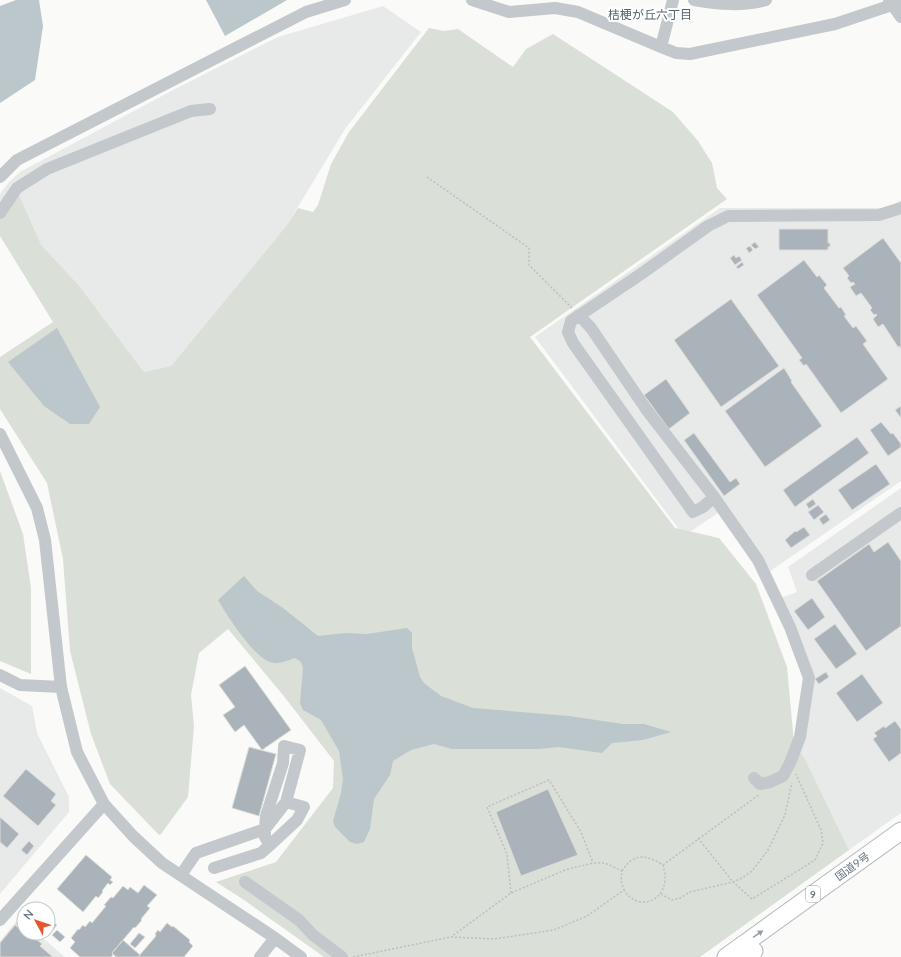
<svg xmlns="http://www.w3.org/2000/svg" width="901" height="957" viewBox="0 0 901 957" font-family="Lato,'Noto Sans JP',sans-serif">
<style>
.built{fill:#e8e9e9}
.green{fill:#dadfd7}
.water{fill:#bbc7cb}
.building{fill:#aab3b9;stroke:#dcdcda}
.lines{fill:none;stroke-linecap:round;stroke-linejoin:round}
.highway-casing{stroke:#b4b9bd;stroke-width:19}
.path{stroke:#bbbfc2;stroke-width:1.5;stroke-dasharray:2 2;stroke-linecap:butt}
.minor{stroke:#c3c8cc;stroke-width:12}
.highway{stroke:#fff;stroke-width:17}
.minor-bridge{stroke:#c3c8cc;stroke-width:12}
.oneway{fill:#939fa8}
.labels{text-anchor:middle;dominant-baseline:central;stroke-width:4;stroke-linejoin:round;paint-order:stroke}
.shield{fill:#fff;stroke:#939fa8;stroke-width:1}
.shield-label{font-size:10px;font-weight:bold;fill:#657683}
.street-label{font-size:11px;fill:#657683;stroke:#fff}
.neighbourhood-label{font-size:12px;fill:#57646e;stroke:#fff}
</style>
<rect width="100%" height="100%" fill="#fafaf8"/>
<path class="built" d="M383 6 421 32 345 129 287 225 171 366 144 372 80 287 0 222V194L9 182 20 172 175 89 278 37Z
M901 200V481L766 574 718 513 684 536 535 337 720 208H889Z
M901 488V813L849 850 805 759 796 747 806 679 775 600 797 592 788 567Z
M0 688 32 706 37 733 69 797V812L0 894Z
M19 918 24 922V933H37L65 957H0V941Z"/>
<path class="green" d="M429 28 444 31 458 29 513 67 526 49 553 34 673 112 698 141 712 163 717 188 727 199 530 337 675 528 719 538 756 584 787 667 794 743 805 759 849 850 700 957H324L244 900 216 882 276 862 333 788 334 761 283 695 228 629 199 653 191 695 194 726 188 797 161 834 159 835 110 784 91 734 70 651 63 559 47 483 0 409V357L53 322 0 236V213L18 193 41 245 80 287 144 372 171 366 287 225 298 208 313 212 318 205 331 164 349 132Z
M0 471 23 534 31 588V674L0 661Z"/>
<path class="water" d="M16 0H39L43 26 35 80 0 103V6Z
M206 0H287L225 36Z
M57 328 100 407 89 424H70L44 406 8 362Z
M244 576 257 591 283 608 318 636 346 633 367 634 407 628 412 633V648L420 677 424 683 441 696 473 708 569 716 623 724H644L671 732 643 740 612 743 602 753 559 747 539 749H452L434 744 411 750 393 761 390 775 374 799 370 829 364 842 357 844 350 842 335 827 333 821 341 793 343 779 339 751 321 720 303 710 300 703 303 668 301 662 295 658C289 660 280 664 274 663 256 662 227 615 218 600Z"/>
<path class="building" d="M779 229H828V243H830V247H828V250H779Z
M883 238 901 263V349L899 346 898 347 883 324 878 327 873 319 877 315 876 314 874 315 870 310 872 308 861 293 856 296 850 287 855 284 853 282 851 283 847 278 849 276 843 268Z
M755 242 759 247 755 249 751 245Z
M750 246 753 250 749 253 746 248Z
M734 255 736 258 739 256 742 260 735 265 730 258Z
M804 260 817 277 819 275 827 285 824 288 839 308 841 307 846 315 844 316 853 328 856 326 867 341 863 344 888 379 841 413 806 364 804 366 799 360 802 358 757 295Z
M742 262 744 265 738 269 736 267Z
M731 299 779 366 721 407 674 340Z
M784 368 792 381 791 382 822 426 765 467 725 411Z
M666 379 690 413 669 429 644 395Z
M901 406V418L895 410Z
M881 422 891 434 893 433 901 444V447L888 456 870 430Z
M694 433 730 482 736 478 740 484 724 496 684 440Z
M857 437 869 453 795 507 783 490Z
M876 464 890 484 852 510 838 490Z
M813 499 816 504 809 509 806 504Z
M818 505 824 512 814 520 808 512Z
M826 514 830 520 823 525 819 519Z
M804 527 810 535 791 548 785 540 795 531 796 532Z
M888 542 901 561V626L866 651 817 581 869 544 874 552Z
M812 598 825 617 808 630 794 611Z
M835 624 857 654 836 669 814 639Z
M245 666 291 730 262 750 244 725 235 732 223 715 235 707 219 685Z
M826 672 829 677 819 684 815 679Z
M862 674 883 703 857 722 836 693Z
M895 721 901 729V753L889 762 873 739 877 736 874 733 884 726 885 728Z
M249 747 276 754 259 816 232 808Z
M26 769 56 794 51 801 56 805 38 826 3 796Z
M548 789 578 855 521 876 496 812Z
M0 817 19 834 7 848 0 842Z
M29 841 34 846 27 855 21 850Z
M86 855 112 877 110 880 113 882 110 885 108 883 102 891 103 892 98 898 96 896 83 912 57 889Z
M144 885 157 895 147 906 150 908 141 919 142 920 135 928 134 927 112 953 113 955 111 957H80L70 948 75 942 71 938 78 929 79 930 83 925 85 927 90 921 92 923 106 906 104 905 111 897 113 898 123 886 128 890 130 887 138 893Z
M53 922 57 925 47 937 42 934 48 933V927Z
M167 923 172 927 173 926 190 940 189 942 193 946 184 957H138L156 936 155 934 158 930 160 932Z
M15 925 34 940 36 939 42 944 40 946 53 957H0V943Z
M57 930 65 937 60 942 52 935Z
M139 933 145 937 135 948 130 944Z
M123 940 140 955 138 957H116L112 953Z"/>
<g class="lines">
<defs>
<path id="highway" d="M726 957 901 831
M749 957 754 951"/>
</defs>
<use href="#highway" class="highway-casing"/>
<path class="path" d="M427 177 529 248V265L572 308
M698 838 733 882 742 878 752 871 768 850 785 815 792 783
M663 865 760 794
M622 871C633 853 646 854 663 865 664 870 666 875 665 881 662 904 636 910 624 890
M511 893 507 854 487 807 549 780 581 832 593 863
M661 894 672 900 680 898 690 892 733 882 752 899 815 860 823 843 821 830 796 774
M353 957 451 937 494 939 554 930 587 916 624 890 621 881 622 871 605 863H593L565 870 511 893 451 937"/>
<path class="minor" d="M472 0 509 12 555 8 578 12 661 47 676 53 690 54 835 24 901 2
M694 0C718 4 743 7 766 0
M661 47 673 0
M0 177 17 160 306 12 345 0
M0 213 17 188 47 169 191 111 210 109
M579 315 591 328 646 409 714 497 758 560 790 627 809 678 800 737 790 763 783 776 770 782 760 784 754 778
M0 434 37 508 45 540 61 687 77 752 104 804 133 836 162 863 275 938 301 957
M714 497 703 507 693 512 573 343 568 332 571 321 641 274 708 226 728 216 879 215 901 208
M812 575 901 513
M0 675 20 685 61 687
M265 829 266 816 283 763 284 746 300 750 286 802
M265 829 286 802 304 807 297 820 270 845
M181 875 196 853 265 829V837L270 845 261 853 214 868
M245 882 299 920 313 935 342 957
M0 920 104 804
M260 957 275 938"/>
<use href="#highway" class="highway"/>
<path class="minor-bridge" d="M889 0 901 17"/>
</g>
<defs><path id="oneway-solid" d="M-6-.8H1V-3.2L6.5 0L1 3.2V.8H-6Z"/></defs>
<use class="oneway" href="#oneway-solid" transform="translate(758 934) rotate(-35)"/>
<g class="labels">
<rect class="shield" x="806" y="886" width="14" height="16" rx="3"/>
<g class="shield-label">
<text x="813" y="894">9</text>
</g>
<g class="street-label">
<text transform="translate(852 866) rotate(-36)">国道9号</text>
</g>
<g class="neighbourhood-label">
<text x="650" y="14">桔梗が丘六丁目</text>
</g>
</g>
<g transform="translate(36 921) rotate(310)"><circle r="19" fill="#ffffff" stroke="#c1c8cd"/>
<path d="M0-3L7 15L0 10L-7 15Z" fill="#e4572e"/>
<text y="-6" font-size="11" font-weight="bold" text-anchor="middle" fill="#657683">N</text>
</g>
</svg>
